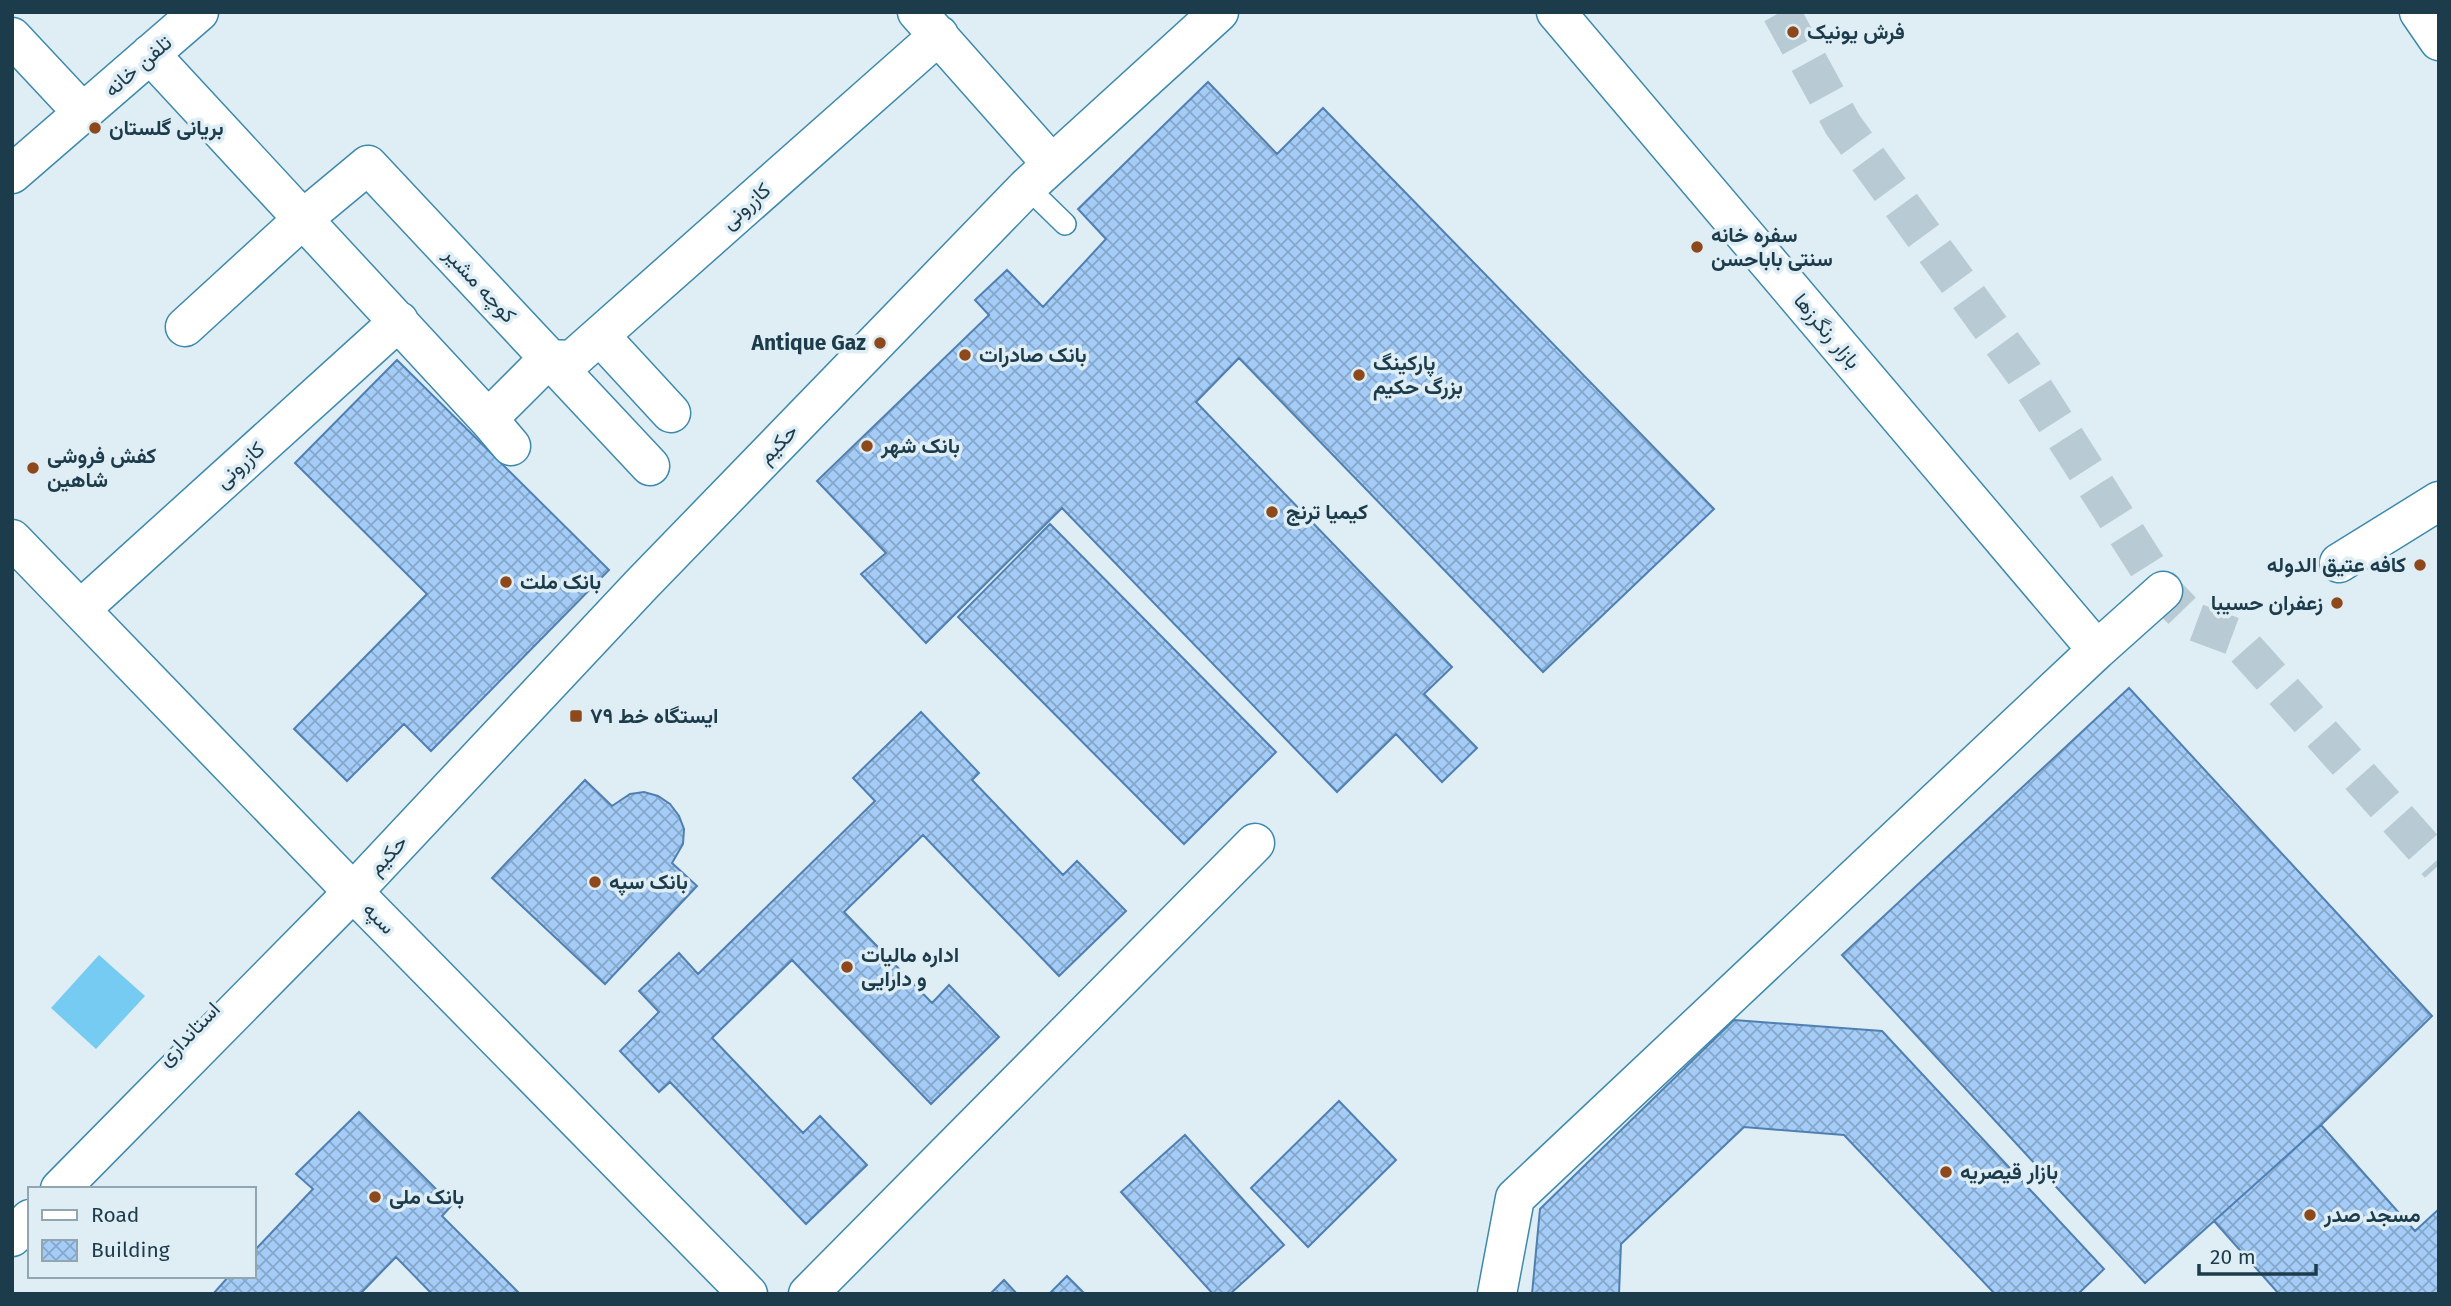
<svg xmlns="http://www.w3.org/2000/svg" width="2451" height="1306" viewBox="0 0 2451 1306" font-family="'Fira Sans',Vazirmatn,sans-serif">
<style>
.water{fill:#76cbf2}
.building{fill:url(#building-cross-hatch);stroke:#5080b1;stroke-width:2}
.lines{fill:none;stroke-linecap:round;stroke-linejoin:round}
.street-tunnel{stroke:#b8cad3;stroke-width:38;stroke-dasharray:38 19;stroke-linecap:butt}
.lane-casing{stroke:#3d8aad;stroke-width:24}
.street-casing{stroke:#3d8aad;stroke-width:41}
.secondary-casing{stroke:#3d8aad;stroke-width:41}
.lane{stroke:#fff;stroke-width:21}
.street{stroke:#fff;stroke-width:38}
.secondary{stroke:#fff;stroke-width:38}
.poi-dot{fill:#8d491c;stroke:#dfedf5;stroke-width:2.5}
.labels{text-anchor:middle;dominant-baseline:central;stroke-width:7;stroke-linejoin:round;paint-order:stroke}
.poi-label{font-size:21px;font-weight:bold;fill:#1c3c4b;stroke:#dfedf5;text-anchor:start}
.street-label{font-size:21px;fill:#1c3c4b;stroke:#dfedf5}
</style>
<defs>
<pattern id="building-cross-hatch" width="8" height="8" patternUnits="userSpaceOnUse" patternTransform="scale(1.75)"><rect width="8" height="8" fill="#a4ccf7"/><path d="M0 0l8 8M0 8l8-8" fill="none" stroke="#85a7ca"/></pattern>
</defs>
<rect width="100%" height="100%" fill="#dfedf5"/>
<path class="water" d="M99 955 145 996 96 1049 51 1008Z"/>
<path class="building" d="M1208 82 1277 154 1323 108 1714 509 1543 672 1239 358 1196 402 1452 667 1424 694 1477 748 1442 782 1396 734 1337 792 1062 508 926 643 861 574 886 553 817 481 989 315 975 300 1007 270 1043 307 1106 239 1078 209Z
M397 360 609 570 431 751 404 724 347 781 294 729 427 594 295 463Z
M1050 524 1276 752 1184 844 958 617Z
M2129 688 2432 1016 2321 1125 2145 1283 1842 955Z
M921 712 979 773 972 780 1063 875 1077 861 1126 911 1059 976 923 835 844 912 932 1003 949 985 999 1037 931 1104 792 960 712 1038 803 1133 820 1116 867 1165 806 1224 670 1082 659 1092 620 1051 659 1012 639 991 679 953 698 974 875 801 853 778Z
M585 780 612 806 630 794 644 792 658 796 670 804 679 816 684 829 683 844 672 863 697 886 605 984 492 878Z
M1734 1020 1882 1031 2104 1269 2078 1294H1995L1844 1135 1744 1127 1621 1244 1619 1294H1532L1540 1209Z
M1339 1101 1396 1160 1308 1247 1251 1188Z
M359 1112 452 1205 442 1216 520 1294H432L396 1257 360 1294H213L229 1276H254V1251L313 1189 296 1174Z
M2321 1125 2415 1231 2439 1209V1294H2279L2214 1221Z
M1185 1135 1284 1245 1230 1294H1213L1121 1192Z
M1067 1276 1085 1294H1049Z
M1004 1280 1017 1294H990Z"/>
<g class="lines">
<path class="street-tunnel" d="M1781 12 1843 125 2024 373 2163 591 2192 621 2235 637 2439 865"/>
<defs>
<path id="lane" d="M1027 187 1065 224"/>
<path id="street" d="M917 12 1051 163
M1556 12 2097 650
M2419 12 2439 41
M12 37 84 114
M150 54 488 419 511 446
M12 174 199 12
M185 327 303 219 368 165 650 466
M600 336 671 413
M488 419 548 359 572 360 939 35
M12 539 353 892 748 1294
M2339 563 2439 501
M81 609 399 321
M808 1294 1255 843
M1497 1294 1515 1198 2097 650 2163 591"/>
<path id="secondary" d="M60 1189 353 892 642 584 1027 187 1219 12
M12 1237 30 1219"/>
</defs>
<use href="#lane" class="lane-casing"/>
<use href="#street" class="street-casing"/>
<use href="#secondary" class="secondary-casing"/>
<use href="#lane" class="lane"/>
<use href="#street" class="street"/>
<use href="#secondary" class="secondary"/>
</g>
<g class="poi-dot">
<circle cx="1793" cy="32" r="7"/>
<circle cx="95" cy="128" r="7"/>
<circle cx="1697" cy="247" r="7"/>
<circle cx="880" cy="343" r="7"/>
<circle cx="965" cy="355" r="7"/>
<circle cx="1359" cy="375" r="7"/>
<circle cx="867" cy="446" r="7"/>
<circle cx="33" cy="468" r="7"/>
<circle cx="1272" cy="512" r="7"/>
<circle cx="2420" cy="565" r="7"/>
<circle cx="506" cy="582" r="7"/>
<circle cx="2337" cy="603" r="7"/>
<rect x="569" y="709" width="14" height="14" rx="3.5"/>
<circle cx="595" cy="882" r="7"/>
<circle cx="847" cy="967" r="7"/>
<circle cx="1946" cy="1172" r="7"/>
<circle cx="375" cy="1197" r="7"/>
<circle cx="2310" cy="1215" r="7"/>
</g>
<g class="labels">
<g class="poi-label">
<text x="1807" y="32">فرش یونیک</text>
<text x="109" y="128">بریانی گلستان</text>
<text x="1711" y="235">سفره خانه<tspan x="1711" dy="24">سنتی باباحسن</tspan></text>
<text x="866" y="343" text-anchor="end">Antique Gaz</text>
<text x="979" y="355">بانک صادرات</text>
<text x="1373" y="363">پارکینگ<tspan x="1373" dy="24">بزرگ حکیم</tspan></text>
<text x="881" y="446">بانک شهر</text>
<text x="47" y="456">کفش فروشی<tspan x="47" dy="24">شاهین</tspan></text>
<text x="1286" y="512">کیمیا ترنج</text>
<text x="2406" y="565" text-anchor="end">کافه عتیق الدوله</text>
<text x="520" y="582">بانک ملت</text>
<text x="2323" y="603" text-anchor="end">زعفران حسیبا</text>
<text x="590" y="716">ایستگاه خط ۷۹</text>
<text x="609" y="882">بانک سپه</text>
<text x="861" y="955">اداره مالیات<tspan x="861" dy="24">و دارایی</tspan></text>
<text x="1960" y="1172">بازار قیصریه</text>
<text x="389" y="1197">بانک ملی</text>
<text x="2324" y="1215">مسجد صدر</text>
</g>
<g class="street-label">
<text transform="translate(138 66) rotate(-41)">تلفن خانه</text>
<text transform="translate(746 206) rotate(-42)">کازرونی</text>
<text transform="translate(480 285) rotate(47)">كوچه مشير</text>
<text transform="translate(1827 331) rotate(50)">بازار رنگرزها</text>
<text transform="translate(778 444) rotate(-46)">حکیم</text>
<text transform="translate(240 465) rotate(-42)">کازرونی</text>
<text transform="translate(388 855) rotate(-47)">حکیم</text>
<text transform="translate(379 918) rotate(45)">سپه</text>
<text transform="translate(189 1034) rotate(-46)">استانداری</text>
</g>
</g>
<rect width="2451" height="1306" fill="none" stroke="#1c3c4b" stroke-width="28"/>
<rect x="28" y="1187" width="228" height="91" fill="#dfedf5" stroke="#91a6b1" stroke-width="2"/>
<rect x="42" y="1210" width="35" height="10" fill="#ffffff" stroke="#91a6b1" stroke-width="2"/>
<text x="91" y="1222" font-size="21" fill="#1c3c4b">Road</text>
<rect x="42" y="1240" width="35" height="21" fill="url(#building-cross-hatch)" stroke="#91a6b1" stroke-width="2"/>
<text x="91" y="1257" font-size="21" fill="#1c3c4b">Building</text>
<path d="M2199 1264v10h117v-10" fill="none" stroke="#1c3c4b" stroke-width="3.5"/>
<text x="2210" y="1264" font-size="21" fill="#1c3c4b" stroke="#dfedf5" stroke-width="5" paint-order="stroke">20 m</text>
</svg>
